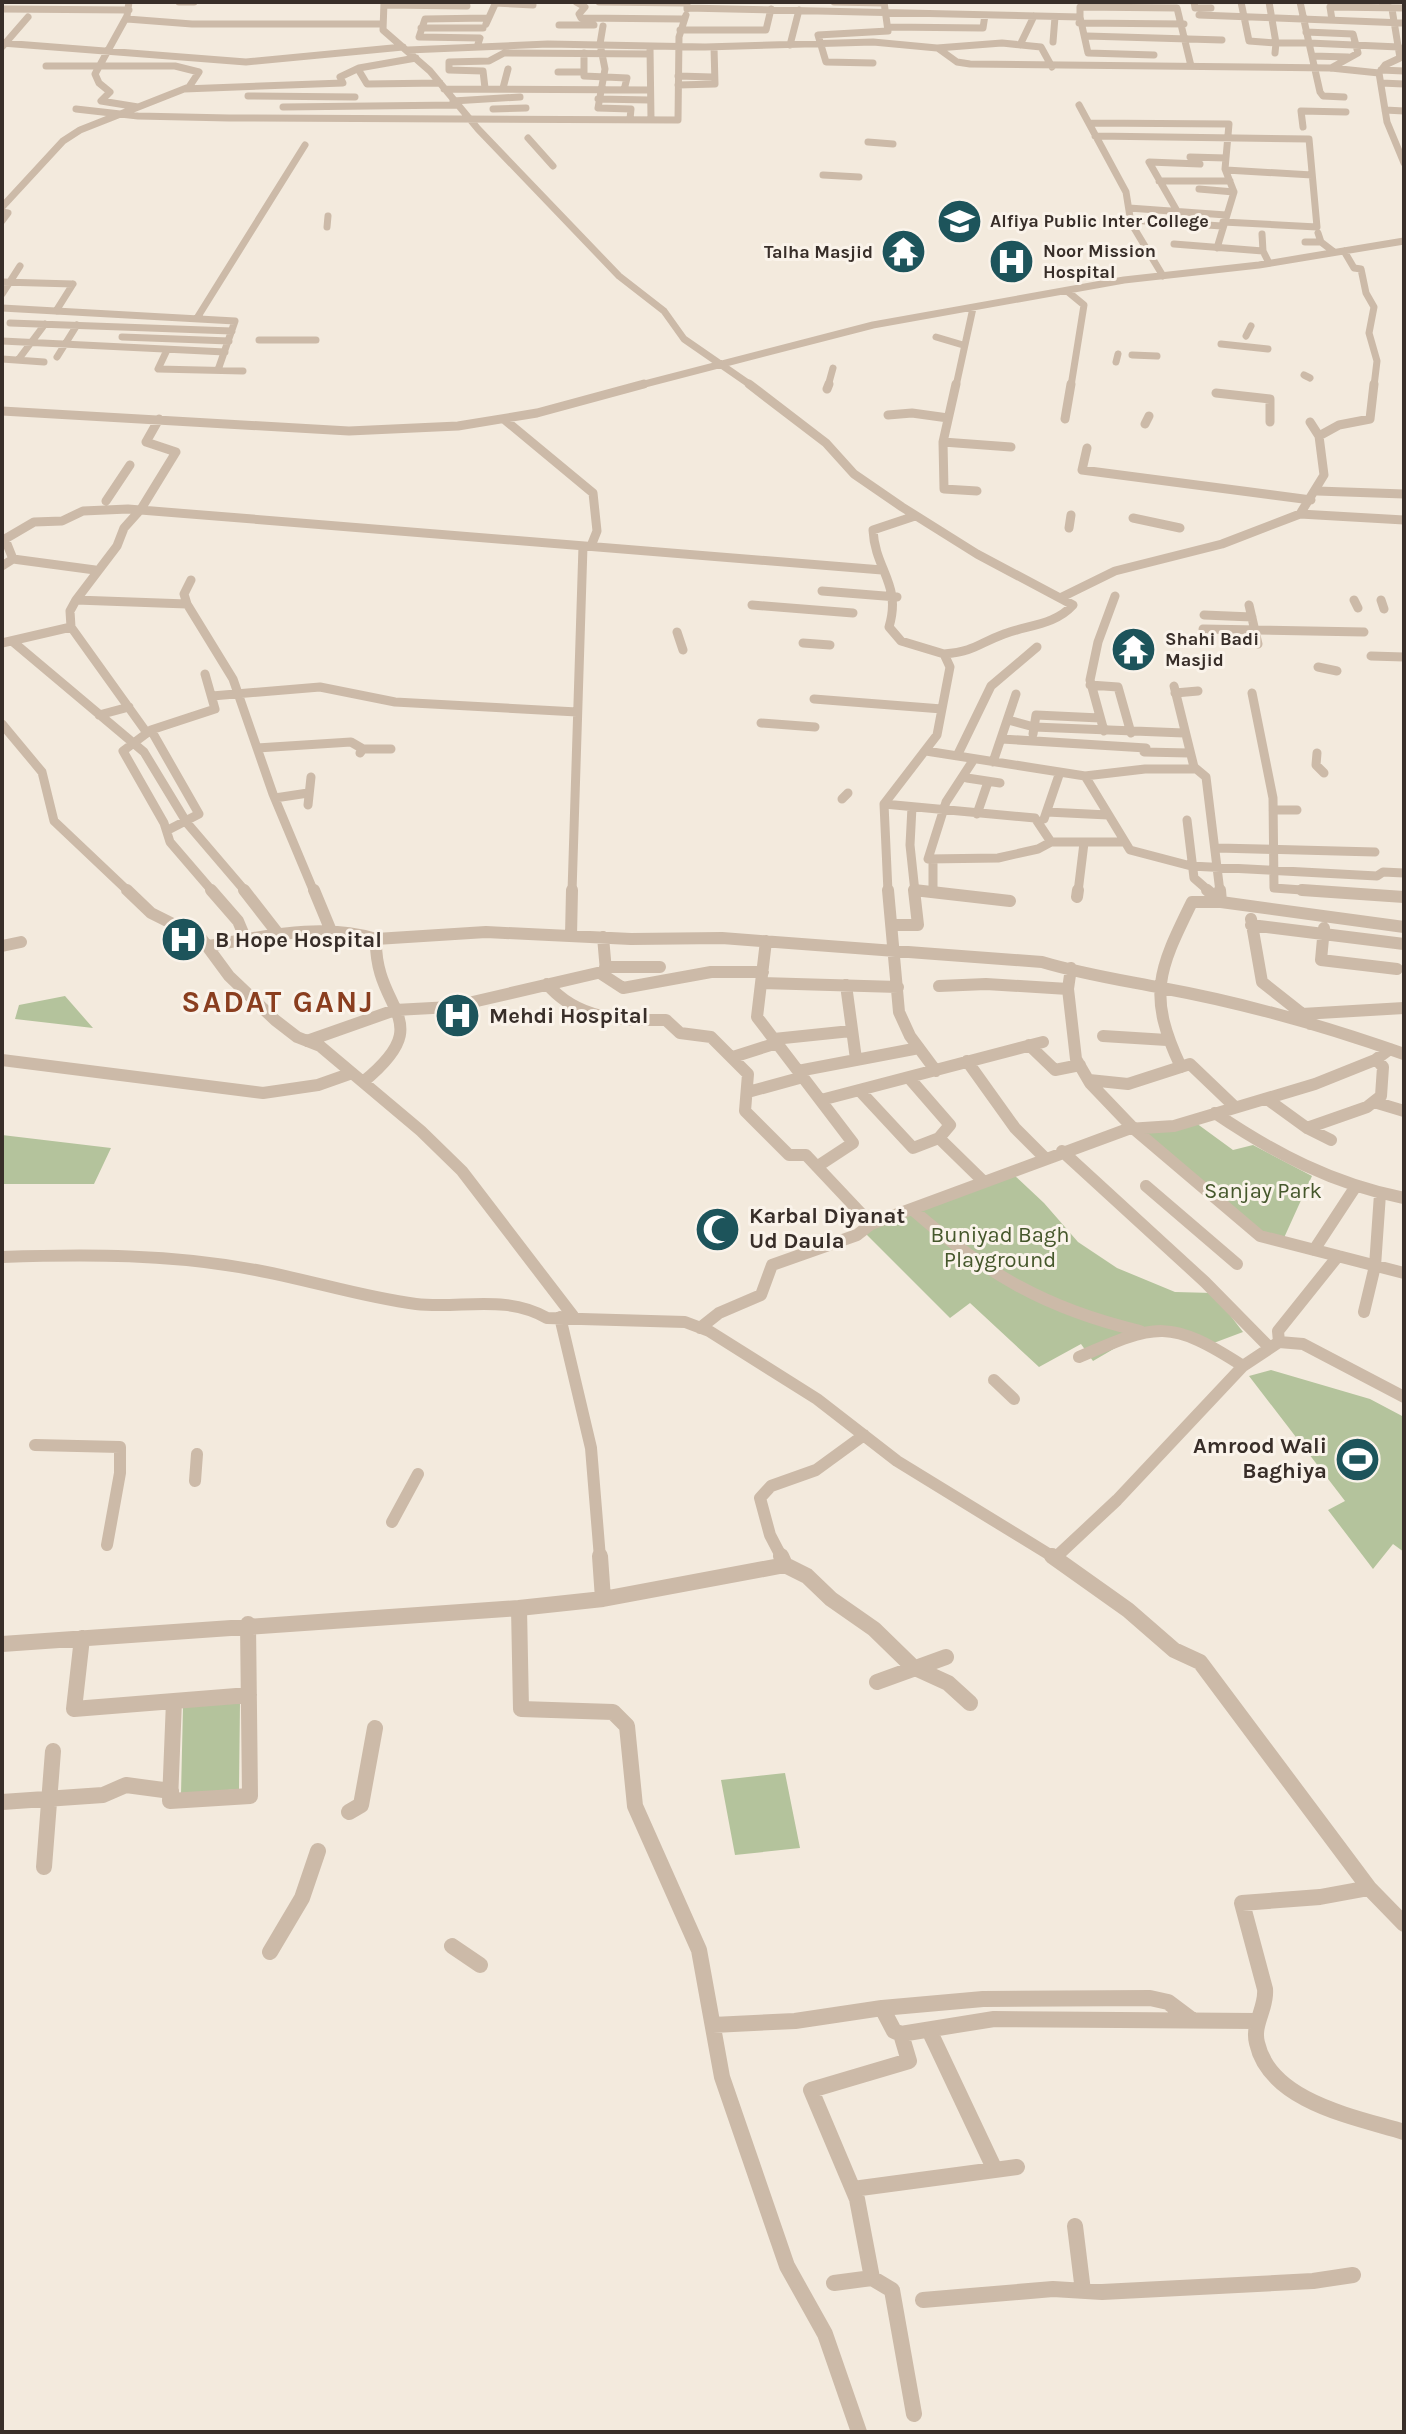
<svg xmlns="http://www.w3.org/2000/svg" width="1406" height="2434" viewBox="0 0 1406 2434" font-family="Karla,sans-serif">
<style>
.green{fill:#b4c39c}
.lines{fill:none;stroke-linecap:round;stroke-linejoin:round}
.minor-far3{stroke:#ccbaa8;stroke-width:7}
.minor-far2{stroke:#ccbaa8;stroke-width:9}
.minor-far1{stroke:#ccbaa8;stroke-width:12}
.minor{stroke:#ccbaa8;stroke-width:16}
.labels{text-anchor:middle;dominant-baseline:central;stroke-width:6;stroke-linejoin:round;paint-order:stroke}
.far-poi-label{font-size:18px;font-weight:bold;fill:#382e29;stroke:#faf3ea;text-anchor:start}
.poi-label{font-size:22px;font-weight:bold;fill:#382e29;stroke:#faf3ea;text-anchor:start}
.park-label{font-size:22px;fill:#45572b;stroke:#faf3ea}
.district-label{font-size:30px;font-weight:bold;letter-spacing:2px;fill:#8a3e1f;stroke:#faf3ea}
</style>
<rect width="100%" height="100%" fill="#f3eadd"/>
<path class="green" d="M65 996 93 1028 15 1019 19 1005Z
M1196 1123 1233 1150 1253 1145 1312 1176 1283 1240 1260 1236 1141 1133Z
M2 1135 111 1148 94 1184H2Z
M1012 1173 1044 1203 1078 1242 1117 1268 1175 1292 1213 1293 1243 1332 1211 1344 1153 1326 1093 1361 1081 1344 1039 1367 970 1303 950 1318 863 1231Z
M1271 1370 1370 1399 1404 1417V1552L1393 1544 1373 1569 1328 1510 1345 1501 1249 1376Z
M240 1702 239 1789 181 1794 183 1707Z
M785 1773 800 1848 735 1855 721 1780Z"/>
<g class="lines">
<path class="minor-far3" d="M129 2 127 16 95 74 99 83 110 92 101 101 138 107
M179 2H194
M384 2 383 30 430 71 478 129 619 276 664 311 684 339 752 386
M576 2 585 7 579 14 581 18 682 19
M599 2 687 3V9
M834 2 884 3
M1194 2 1195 8H1211
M1241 2 1249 41 1276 43 1275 53
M1269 2 1276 43H1309L1320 92 1323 96 1344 97
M1300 2 1309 43 1399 47
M495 3 533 5
M384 5 467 6
M687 8 1080 17V7L1177 8 1191 66
M2 9 129 10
M1199 15 1404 23
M1080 17 1088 53 1154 55
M127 19 192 24H383
M1332 20 1330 7 1404 8
M1079 23 1184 24
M486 24 496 2
M559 25H594
M603 26 600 44 605 69 598 108 631 109 630 119
M888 27 983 28 985 15
M421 28H483
M680 30H766L771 9
M1306 32 1353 34 1358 53 1331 68
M1087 36 1222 40
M1053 42 1055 17
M2 43 246 62 403 47
M790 45 799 10
M1020 45 1034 16
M2 47 28 17
M477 47 480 38 419 37 425 19 488 18
M650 48 651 119
M939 49 957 62 970 64 1331 68 1379 73
M408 50 548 44 705 47 873 42 937 48 1002 43 1041 47 1052 67
M584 53V76L627 78 624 90
M1312 56 1348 57
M873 63 826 62 818 35 888 31 884 2
M358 69 367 84 440 83
M1381 70 1404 71
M558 72H582
M1379 73 1387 122 1404 163
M1379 73 1385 65 1400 58 1392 9 1382 2
M678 76 712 77
M1381 83 1404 84
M678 85 715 84 714 47
M485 88 483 71 449 70V62L489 61 504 53 650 54
M503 88 508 69
M184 89 343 83 340 77 359 68 416 58
M444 89 650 90
M248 96 355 97
M598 99 649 100
M453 101 520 97
M1079 105 1126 192 1131 223 1163 276
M283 107 457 105
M76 109 138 116 229 118 678 120 679 37 686 15
M493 109 526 108
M1385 110 1404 111
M1089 123 1229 124 1225 169 1234 192 1217 248
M1303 127 1301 111 1346 112
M1095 136 1309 139 1317 227 1223 222
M528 138 553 166
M868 142 893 144
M1190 157 1226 158
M1226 170 1312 175
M823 175 859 177
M1159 181H1230
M1199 189 1234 192
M2 207 63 141 80 130 189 87 199 72 175 66H46
M1129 208 1226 215
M1177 211 1149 162 1200 164
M2 212 8 213 2 221
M1130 220 1222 226
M327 227 328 216
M1318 233 1321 242 1334 252
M1262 234 1263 251
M1305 242H1321
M1174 244 1263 251 1269 263
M1344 251 1354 268 1361 269 1366 293 1374 307 1369 333 1377 361 1374 386
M2 282 73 284
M1067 291 1084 305 1071 386
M2 294 20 266
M2 308 235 321 218 370
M56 311 73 284
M197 318 305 145
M10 323 232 331
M1246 336 1251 326
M122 337 229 341
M936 337 963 345
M259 340H316
M2 341 225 352
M1221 344 1268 349
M167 350 158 369 243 371
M1132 355 1157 356
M57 357 77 325
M2 359 44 362
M18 360 45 324
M1116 362 1118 354
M1304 375 1310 378
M637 386 873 325 1124 280 1259 265 1404 241
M828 386 833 368
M956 386 973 308"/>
<path class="minor-far2" d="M749 384 826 443 854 474 902 507 977 554 1073 605C1055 625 1028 625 1004 634 977 644 976 651 944 654
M956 384 943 442 944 489 977 491
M827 389 829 384
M1216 393 1270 399V422
M2 411 349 431 458 426 537 413 644 384
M888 415 912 413 948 418
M159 419 146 442 176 452 141 509 124 528 117 546 76 600 187 604 233 679 273 794 314 892
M1065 419 1071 384
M505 420 593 493 597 531 591 546
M1310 422 1319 436
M1145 424 1149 416
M943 442 1011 447
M1087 448 1082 470 1311 500
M1317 491 1404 494
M106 501 130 465
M1300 514 1324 475 1319 436 1339 425 1370 419 1374 384
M1133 518 1180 528
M1069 528 1071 515
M13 559 95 570
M2 566 13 559 5 539 34 522 62 521 83 511 128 509 882 570
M822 591 897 597
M1060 598 1115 571 1222 544 1300 514 1404 520
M76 600 70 611 71 627 147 733
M1354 600 1358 608
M1381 600 1384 609
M187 604 184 594 191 580
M752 605 853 613
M1249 605 1258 644
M1204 615 1252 617
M1203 629 1364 632
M677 632 683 650
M12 641 144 752 187 823 246 892
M2 643 71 627
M803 643 830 645
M1371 656 1404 657
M1318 667 1337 671
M205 674 215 709 151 730 123 751 164 823 170 842 213 892
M1090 685 1118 687 1131 733
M1174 686 1194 767 1206 777 1220 892
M1175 693 1198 691
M1252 693 1273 798 1274 888 1330 892
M212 696 320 687 395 702 577 712
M814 699 942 709
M99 715 129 707
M1008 720 1034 727 1184 733
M761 723 815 727
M2 724 42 772 54 821 129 892
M151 730 199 814 168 830
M1104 731 1090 680 1098 642 1115 596
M1033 734 1036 715 1100 718
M1002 739 1146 748
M257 748 351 742 363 749
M926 751 1085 776 1130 850 1191 866 1377 876 1383 872 1404 873
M1144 752 1189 753
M360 753 363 749H391
M1317 753 1316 765 1324 773
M957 756 991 686 1037 647
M974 759 946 802 928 859 998 858 1038 849 1051 842H1124
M993 762 1016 694
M1085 776 1145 769H1196
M967 778 1000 783
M275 798 308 793
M842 799 848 793
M884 804 1035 818 1051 842
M308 805 311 777
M912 807 910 845 915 892
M1273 810H1297
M1047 812 1108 815
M977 814 988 782
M1044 819 1060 772
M1187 820 1194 878 1210 892
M1218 848 1375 852
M933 859V890
M914 890 931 892
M572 892 583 546
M888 892 884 804 937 735 950 667 944 654 901 641 889 627C902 584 875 570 873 530L915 516
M1078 892 1084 843"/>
<path class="minor-far1" d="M127 890 151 913 201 938 229 976 275 1020 297 1037 320 1046 421 1131 462 1171 573 1316
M211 890 238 921 246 940
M244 890 279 935
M314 890 331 931
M888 890 899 1012 910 1036 936 1071
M914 890 1010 901
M1207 890 1221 902
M1220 890 1221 902
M1302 890 1404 897
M1077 897 1078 890
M1251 919 1262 982 1310 1020V1024
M893 925H918L914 890
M1251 925 1404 944
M1324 928 1321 960 1397 969
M571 936 572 890
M766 941 757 1017 853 1143 818 1166
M2 946 21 942
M207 946C263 937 320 922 376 939
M605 967H660
M1071 968 1068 989 1076 1059 1090 1083 1134 1129 1260 1236 1404 1273
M600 973 623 988 711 972H763
M761 983 898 987
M547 984C579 1021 620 1020 666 1020L680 1033 711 1037 748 1074 745 1111 789 1155H806L871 1224
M846 985 856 1059
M939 986 986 984 1068 989
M1302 1014 1404 1008
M1103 1036 1167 1040
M774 1039 851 1031
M307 1041 395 1010 451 1007 606 971 603 937
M1029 1045 1055 1070 1080 1065
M733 1057 777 1043
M2 1060 263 1093 318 1085 352 1073
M967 1061 1015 1128 1045 1158
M1181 1067C1147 995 1158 971 1192 902H1221L1404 927
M798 1071 919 1048
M1089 1080 1128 1084 1190 1064 1235 1107
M363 1082C440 1019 374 1013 376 939L486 932 631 939 722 938 1042 962C1082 974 1121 980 1162 988 1244 1003 1325 1026 1404 1054
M860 1091 913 1148 939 1138 950 1125 910 1079
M748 1092 803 1077
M1267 1099 1307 1128 1331 1140
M821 1100 1043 1042
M1374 1102 1404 1111
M1215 1113C1274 1153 1333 1184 1404 1198
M1307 1128 1367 1107 1381 1096 1383 1067 1377 1060
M939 1138 984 1182
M1062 1151 1205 1282 1268 1346
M1146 1186 1237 1264
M913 1210C985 1273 1046 1309 1140 1331
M1314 1250 1356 1186
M2 1257C87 1254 172 1254 256 1270 310 1280 362 1297 416 1304 461 1309 505 1294 547 1318L685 1322 709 1331 817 1399 897 1461 1055 1558
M1364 1312 1375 1266 1380 1194
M560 1317 591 1448 600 1558
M700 1328 719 1313 761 1295 772 1265 857 1235 871 1224 1128 1129 1174 1126 1315 1084 1375 1060 1390 1049
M1279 1342 1278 1331 1338 1256
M1079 1357C1157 1323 1170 1319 1243 1366
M994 1380 1014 1399
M35 1445 120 1447V1473L107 1545
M195 1481 197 1454
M392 1522 418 1474
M782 1558 770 1535 760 1498 771 1486 816 1470 864 1435
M1055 1558 1117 1500 1243 1366 1279 1342 1303 1344 1404 1397"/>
<path class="minor" d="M600 1556 603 1599
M781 1556 785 1565 603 1599 519 1608 521 1709 613 1712 627 1726 635 1806 699 1950 722 2077 787 2266 825 2334 859 2432
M1052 1556 1128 1610 1174 1650 1200 1662 1369 1888 1404 1924
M785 1565 807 1576 831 1599 874 1629 913 1667 948 1683 970 1703
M82 1638 74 1709 249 1695
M2 1644 519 1608
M877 1682 946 1657
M174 1701 170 1801 250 1796 248 1624
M2 1802 103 1795 126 1785 171 1791
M349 1812 361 1805 375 1728
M44 1867 53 1751
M1369 1888 1320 1897 1242 1903 1265 1989C1267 2008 1252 2024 1257 2043 1270 2102 1355 2117 1404 2132
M452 1946 480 1965
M270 1952 302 1898 318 1851
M882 2008 983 1999 1150 1998 1168 2002 1192 2020
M713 2025 795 2021 882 2008 894 2031 901 2034 994 2019 1256 2021
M929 2030 995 2170
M853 2189 1017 2167
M1075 2226 1083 2291
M872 2278 857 2199 811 2090 909 2061 901 2034
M834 2283 872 2278 892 2290 914 2414
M923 2300 1053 2289 1102 2292 1313 2281 1353 2275"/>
</g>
<defs>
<symbol id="school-disc" viewBox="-11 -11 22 22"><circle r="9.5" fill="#1d545b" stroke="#faf3ea"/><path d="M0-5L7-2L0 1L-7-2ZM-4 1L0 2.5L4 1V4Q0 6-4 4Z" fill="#fff"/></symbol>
<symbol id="temple-disc" viewBox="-11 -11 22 22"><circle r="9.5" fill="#1d545b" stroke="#faf3ea"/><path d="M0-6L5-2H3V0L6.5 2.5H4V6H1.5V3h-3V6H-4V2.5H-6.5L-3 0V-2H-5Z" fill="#fff"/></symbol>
<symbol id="hospital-disc" viewBox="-11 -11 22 22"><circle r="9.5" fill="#1d545b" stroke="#faf3ea"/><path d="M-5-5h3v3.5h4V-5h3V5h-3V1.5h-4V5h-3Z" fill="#fff"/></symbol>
<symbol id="mosque-disc" viewBox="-11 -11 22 22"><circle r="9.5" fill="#1d545b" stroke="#faf3ea"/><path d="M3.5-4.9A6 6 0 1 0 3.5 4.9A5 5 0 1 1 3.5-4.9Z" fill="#fff"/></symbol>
<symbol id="stadium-disc" viewBox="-11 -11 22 22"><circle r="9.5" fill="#1d545b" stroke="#faf3ea"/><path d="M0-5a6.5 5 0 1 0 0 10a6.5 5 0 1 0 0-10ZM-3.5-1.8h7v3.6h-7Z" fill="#fff"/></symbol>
</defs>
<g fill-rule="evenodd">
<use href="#school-disc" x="934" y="196" width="51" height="51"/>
<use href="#temple-disc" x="878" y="226" width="51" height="51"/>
<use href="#hospital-disc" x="986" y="236" width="51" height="51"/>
<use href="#temple-disc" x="1108" y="624" width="51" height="51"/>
<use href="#hospital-disc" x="158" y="914" width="51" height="51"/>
<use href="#hospital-disc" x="432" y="990" width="51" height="51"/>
<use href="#mosque-disc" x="692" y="1204" width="51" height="51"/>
<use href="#stadium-disc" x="1332" y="1434" width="51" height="51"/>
</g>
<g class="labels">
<g class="far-poi-label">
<text x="990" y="221">Alfiya Public Inter College</text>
<text x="1043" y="251">Noor Mission<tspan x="1043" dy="21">Hospital</tspan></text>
<text x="873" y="252" text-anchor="end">Talha Masjid</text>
<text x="1165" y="639">Shahi Badi<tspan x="1165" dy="21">Masjid</tspan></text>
</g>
<g class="poi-label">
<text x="215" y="940">B Hope Hospital</text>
<text x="489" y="1016">Mehdi Hospital</text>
<text x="749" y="1216">Karbal Diyanat<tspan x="749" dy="25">Ud Daula</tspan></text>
<text x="1327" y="1446" text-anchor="end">Amrood Wali<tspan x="1327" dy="25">Baghiya</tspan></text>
</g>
<g class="park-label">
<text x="1263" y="1191">Sanjay Park</text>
<text x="1000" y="1235">Buniyad Bagh<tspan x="1000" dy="25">Playground</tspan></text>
</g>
<g class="district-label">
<text x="278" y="1002">SADAT GANJ</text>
</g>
</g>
<rect width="1406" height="2434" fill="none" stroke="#382e29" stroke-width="8"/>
</svg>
